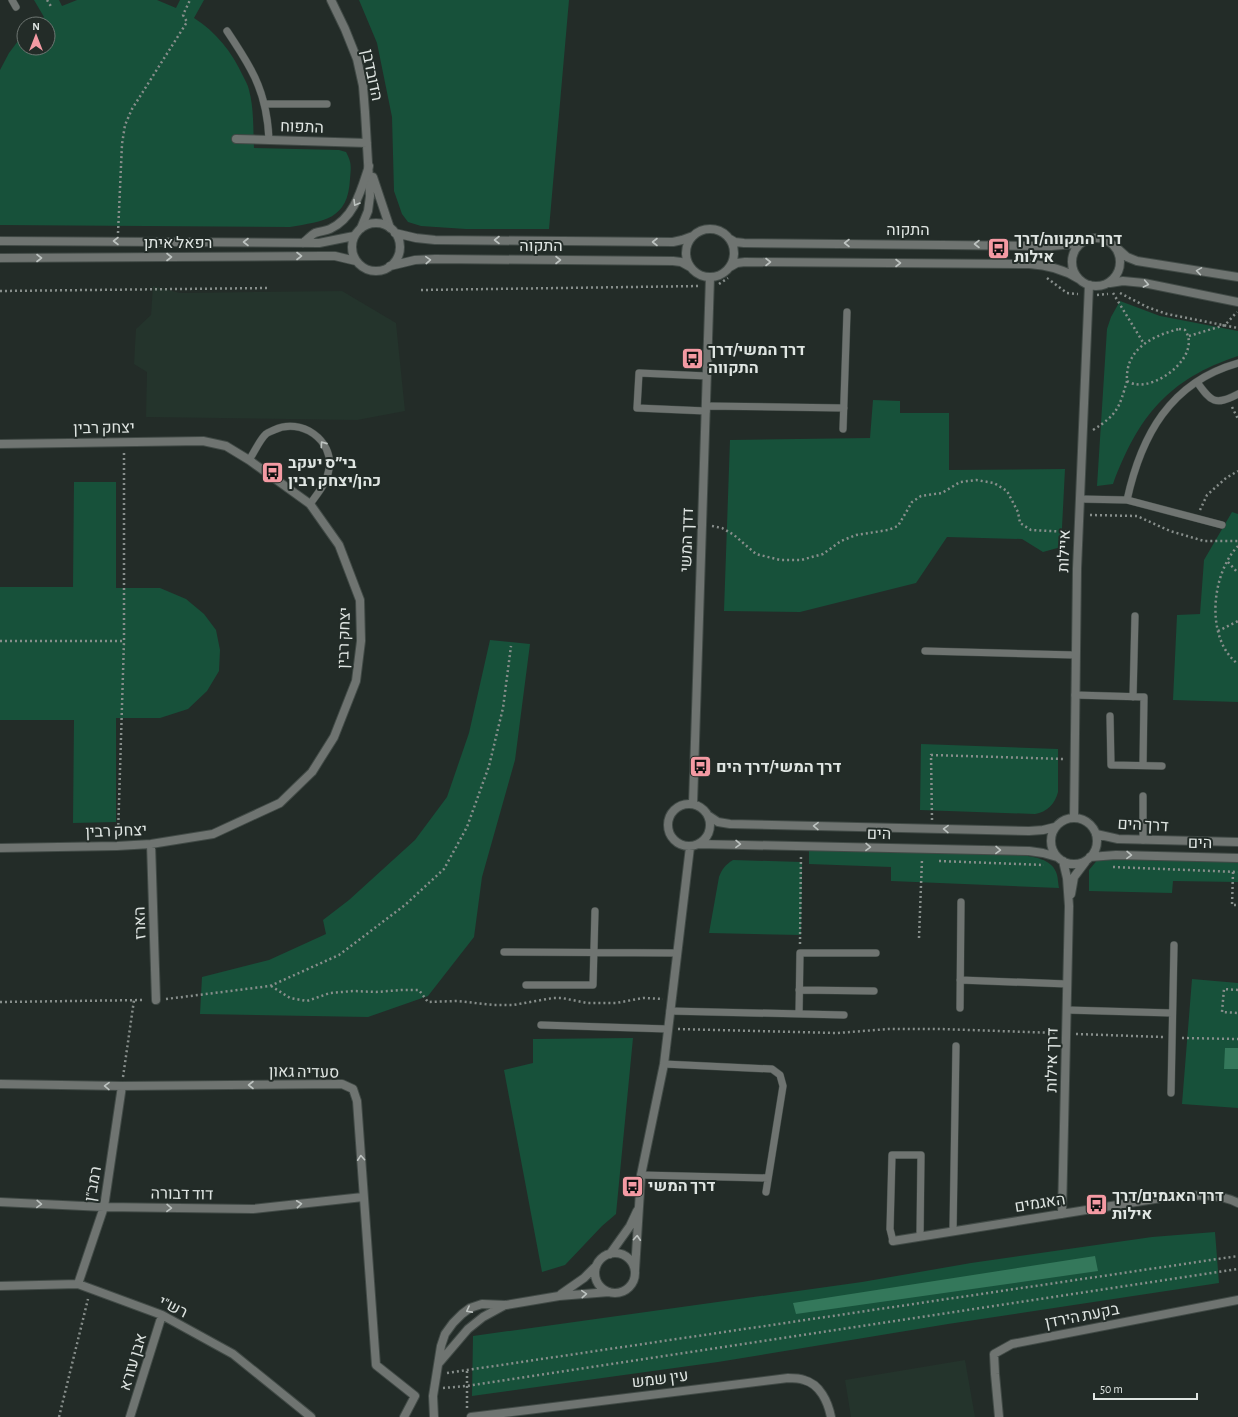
<svg xmlns="http://www.w3.org/2000/svg" width="1238" height="1417" viewBox="0 0 1238 1417" font-family="'Alegreya Sans',Heebo,sans-serif">
<style>
.built{fill:#24342c}
.green{fill:#17513a}
.water{fill:#34785b}
.lines{fill:none;stroke-linecap:round;stroke-linejoin:round}
.service-casing{stroke:#414a46;stroke-width:8}
.minor-casing{stroke:#414a46;stroke-width:10}
.tertiary-casing{stroke:#414a46;stroke-width:10}
.path{stroke:#878e8b;stroke-width:2.5;stroke-dasharray:2 3;stroke-linecap:butt}
.service{stroke:#6f7471;stroke-width:7}
.minor{stroke:#6f7471;stroke-width:8}
.tertiary{stroke:#6f7471;stroke-width:8}
.oneway{stroke:#bdc3c0}
.labels{text-anchor:middle;dominant-baseline:central;stroke-width:4;stroke-linejoin:round;paint-order:stroke}
.street-label{font-size:16px;fill:#dfe5e2;stroke:#232c28}
.poi-label{font-size:16px;font-weight:bold;fill:#dfe5e2;stroke:#232c28;text-anchor:start}
</style>
<rect width="100%" height="100%" fill="#232c28"/>
<path class="built" d="M153 286 180 293 342 291 396 323 405 411 357 420 146 417 147 372 134 364 136 329 151 315Z
M965 1360 975 1417H851L845 1380Z"/>
<path class="green" d="M34 0H59L62 6 77 0H157L176 8 180 0H204L194 18C216 32 232 52 243 76 245 80 248 85 249 90 254 108 253 129 254 148L339 150 346 152C352 163 351 167 350 179 348 220 324 221 290 227L0 225V70L9 53 24 33V48H48V24H34L44 17Z
M359 0H569L549 229H466L421 226 408 222 402 214 394 191 392 117 377 43Z
M1120 301 1160 316 1238 331V356C1168 379 1138 417 1113 484L1097 486 1107 329 1111 317Z
M873 400 900 401V413H949V470L1065 469 1061 547 1043 552 1022 539 947 537 916 583 800 612 724 611 730 440 870 438Z
M74 482H116V588H160L186 599 204 614 216 630 220 650 219 671 207 691 188 709 160 718H116V822L73 823 74 720H0V587H73Z
M1232 512 1238 514V702L1173 700 1177 615 1200 614 1204 560Z
M490 640 530 644 515 760 482 877 474 937 428 996 368 1017 200 1014 202 977 269 960 326 934 323 920 349 900 415 840 447 797 469 733Z
M921 744 1058 749V792C1055 804 1047 812 1035 814L920 810Z
M809 849 1022 855C1034 857 1051 859 1056 872 1058 876 1058 883 1059 888L891 881V867L809 864Z
M1099 858 1238 862V882L1173 881 1172 893 1089 891V870Z
M733 860 802 862 801 935 709 933 719 877C722 869 725 865 733 860Z
M1192 979 1238 983V1108L1182 1104Z
M633 1038 616 1214 602 1226 565 1265 542 1272 504 1070 533 1063V1039Z
M1215 1232 1219 1283 948 1324 718 1362 472 1396 473 1336 862 1282 971 1263 1152 1237Z"/>
<path class="water" d="M1225 1048H1238V1069H1224Z
M1095 1256 1098 1271 796 1314 793 1303Z"/>
<g class="lines">
<defs>
<path id="service" d="M12 0 16 7
M227 31C235 43 243 55 250 68 262 89 268 115 269 140
M264 104H327
M1197 382C1211 402 1215 406 1238 394
M706 406 844 408
M706 411 637 408 639 373 707 376
M843 429 847 312
M249 460C254 453 260 439 266 434 268 432 272 431 274 430 301 417 334 440 329 469 327 483 318 493 310 504
M1080 499 1127 500 1222 525
M1127 500C1141 436 1170 382 1238 363
M925 651 1075 655
M1075 695 1144 697 1143 765
M1133 697 1135 616
M1110 716 1111 765 1162 766
M1143 796V840
M504 952 677 953
M960 980 1067 984
M526 985H593L595 911
M799 990 874 991
M960 1008 961 902
M1067 1010 1172 1013
M670 1011 844 1015
M799 1014 800 953H876
M541 1025 668 1029
M664 1064 772 1069 780 1075 783 1086 766 1192
M1171 1093 1174 945
M641 1175 768 1178
M953 1231 956 1046
M893 1241 890 1229 892 1155H921L920 1236"/>
<path id="minor" d="M331 0 345 29 357 59 363 86 365 112 370 196 368 211 361 228
M236 139 367 143
M373 177 390 228
M0 444 203 441 226 446 249 460 310 504 339 545 360 600 361 641 356 681 334 737 312 772 280 803 213 834 151 844 117 846 0 848
M668 825a21 21 0 1 1 42 0a21 21 0 1 1-42 0Z
M693 804 710 277
M709 816 718 822 730 824 1029 831 1043 830 1055 827
M1074 818 1077 569 1089 285
M1051 841a23 23 0 1 1 46 0a23 23 0 1 1-46 0Z
M1096 834 1118 839 1238 842
M151 844 156 1000
M699 844 1029 851 1043 853 1057 857
M1090 857 1116 855 1238 858
M1071 894 1074 877 1086 861
M0 1084 122 1086 342 1084 353 1089 357 1101 376 1365 415 1396 404 1417
M0 1202 104 1207 253 1209 363 1197
M1062 1214 1069 906 1067 878 1063 861
M893 1241 1167 1197C1188 1196 1219 1192 1238 1203
M595 1273a20 20 0 1 1 40 0a20 20 0 1 1-40 0Z
M610 1254 630 1226 637 1211
M635 1270 641 1175 664 1064 690 847
M78 1284 104 1207 122 1086
M0 1286 78 1284 162 1315 233 1354 311 1417
M561 1294 584 1278 596 1266
M439 1363 468 1329 483 1317 505 1305
M130 1417 162 1315
M434 1417 433 1396 441 1346 445 1334 453 1323 462 1314 470 1308 482 1304 506 1305 559 1296 609 1292
M471 1417 788 1378C793 1378 799 1378 804 1380 820 1384 828 1402 831 1417
M999 1417 995 1374 994 1354 1012 1344 1238 1300"/>
<path id="tertiary" d="M352 247a24 24 0 1 1 48 0a24 24 0 1 1-48 0Z
M686 253a24 24 0 1 1 48 0a24 24 0 1 1-48 0Z
M395 233 416 238 435 240 673 242 682 240 693 236
M1072 262a24 24 0 1 1 48 0a24 24 0 1 1-48 0Z
M730 239 735 242 744 243 1051 246 1074 244 1085 241
M0 241 319 243 354 236
M303 243C307 240 311 235 315 233 320 231 326 231 330 229 355 217 361 190 369 166
M1118 249 1127 257 1137 261 1238 277
M0 258 322 256H335L356 261
M390 266 415 260 435 259 673 261 681 262 690 267
M730 267 737 263 745 262 1029 264C1048 265 1063 269 1079 279
M1110 283 1123 281 1144 283 1238 302"/>
</defs>
<use href="#service" class="service-casing"/>
<use href="#minor" class="minor-casing"/>
<use href="#tertiary" class="tertiary-casing"/>
<path class="path" d="M47 0 52 8
M118 233 122 144 125 125 132 109 187 22 183 15 190 0
M1047 278 1067 293 1078 294
M719 284 728 278
M421 290 701 286
M0 291 270 288
M1113 293 1144 344
M1120 293 1147 307 1167 314 1238 328
M1097 295 1108 294
M1179 329 1185 330C1202 355 1158 389 1135 384 1133 384 1129 382 1127 381 1125 349 1152 336 1179 329Z
M1189 336 1225 325 1237 312
M1232 407 1238 419
M1093 430C1118 414 1119 408 1127 381
M1200 510 1207 495 1226 478 1238 471
M1090 515 1137 516 1170 531 1204 541H1238
M712 526 722 528 734 535 756 554 780 560H801L823 554 841 541 856 535 888 530 898 526 912 502 921 496 942 493 960 482 976 480 994 483 1007 491 1018 512 1020 523 1031 530 1068 532
M1238 546C1211 574 1205 639 1238 664
M1228 562 1238 573
M1218 631 1238 621
M0 641H124
M932 820 931 755 1065 759
M118 835 124 641V453
M939 861 1044 865
M1113 867 1238 872
M1233 872 1232 905H1238
M919 938 922 859
M800 944 801 855
M271 986 290 998 307 1001 330 993 353 991 376 992 402 990H419L428 1002 457 1001 494 1005H513L553 998H562L587 1003H616L643 998 663 999
M1238 990 1224 989 1222 1012 1238 1013
M166 999 270 986 339 955 405 905 444 869 467 827 489 766 503 708 511 646
M0 1002 145 1000
M678 1029 837 1033 889 1029H941L1057 1033
M1076 1034 1163 1037
M1182 1038 1238 1039
M123 1077 134 1000
M447 1373 1238 1256
M443 1388 466 1386 1238 1269
M467 1408V1370
M59 1417 88 1299"/>
<use href="#service" class="service"/>
<use href="#minor" class="minor"/>
<use href="#tertiary" class="tertiary"/>
</g>
<defs><path id="oneway-chevron" d="M-2-3.5L2.5 0L-2 3.5" fill="none" stroke-width="1.6" stroke-linecap="round" stroke-linejoin="round"/></defs>
<g class="oneway">
<use href="#oneway-chevron" transform="translate(356 203) rotate(121)"/>
<use href="#oneway-chevron" transform="translate(497 240) rotate(-180)"/>
<use href="#oneway-chevron" transform="translate(116 241) rotate(-180)"/>
<use href="#oneway-chevron" transform="translate(246 242) rotate(-180)"/>
<use href="#oneway-chevron" transform="translate(655 242) rotate(-180)"/>
<use href="#oneway-chevron" transform="translate(847 243) rotate(-180)"/>
<use href="#oneway-chevron" transform="translate(977 244) rotate(-180)"/>
<use href="#oneway-chevron" transform="translate(299 256)"/>
<use href="#oneway-chevron" transform="translate(169 257)"/>
<use href="#oneway-chevron" transform="translate(39 258)"/>
<use href="#oneway-chevron" transform="translate(428 260) rotate(-3)"/>
<use href="#oneway-chevron" transform="translate(558 260)"/>
<use href="#oneway-chevron" transform="translate(768 262)"/>
<use href="#oneway-chevron" transform="translate(898 263)"/>
<use href="#oneway-chevron" transform="translate(1199 271) rotate(-171)"/>
<use href="#oneway-chevron" transform="translate(1146 284) rotate(11)"/>
<use href="#oneway-chevron" transform="translate(323 444) rotate(-125)"/>
<use href="#oneway-chevron" transform="translate(816 826) rotate(-179)"/>
<use href="#oneway-chevron" transform="translate(946 829) rotate(-179)"/>
<use href="#oneway-chevron" transform="translate(738 844) rotate(1)"/>
<use href="#oneway-chevron" transform="translate(868 847) rotate(1)"/>
<use href="#oneway-chevron" transform="translate(998 850) rotate(1)"/>
<use href="#oneway-chevron" transform="translate(1129 855) rotate(1)"/>
<use href="#oneway-chevron" transform="translate(251 1085) rotate(180)"/>
<use href="#oneway-chevron" transform="translate(107 1086) rotate(-179)"/>
<use href="#oneway-chevron" transform="translate(361 1158) rotate(-94)"/>
<use href="#oneway-chevron" transform="translate(39 1204) rotate(2)"/>
<use href="#oneway-chevron" transform="translate(299 1204) rotate(-6)"/>
<use href="#oneway-chevron" transform="translate(169 1208) rotate(1)"/>
<use href="#oneway-chevron" transform="translate(637 1238) rotate(-86)"/>
<use href="#oneway-chevron" transform="translate(584 1294) rotate(-4)"/>
<use href="#oneway-chevron" transform="translate(469 1310) rotate(152)"/>
</g>
<defs>
<symbol id="bus-square" viewBox="-11 -11 22 22"><rect x="-9" y="-9" width="18" height="18" rx="4" fill="#f49aa3" stroke="#232c28"/><path d="M-5-6H5V4H4V6H2V4H-2V6H-4V4H-5ZM-3.5-4V0h7V-4ZM-3.5 1.2v1.5H-2V1.2ZM2 1.2v1.5H3.5V1.2Z" fill="#111"/></symbol>
</defs>
<g fill-rule="evenodd">
<use href="#bus-square" x="986" y="236" width="25" height="25"/>
<use href="#bus-square" x="680" y="346" width="25" height="25"/>
<use href="#bus-square" x="260" y="460" width="25" height="25"/>
<use href="#bus-square" x="688" y="754" width="25" height="25"/>
<use href="#bus-square" x="620" y="1174" width="25" height="25"/>
<use href="#bus-square" x="1084" y="1192" width="25" height="25"/>
</g>
<g class="labels">
<g class="street-label">
<text transform="translate(372 75) rotate(78)">הדובדבן</text>
<text transform="translate(302 127) rotate(2)">התפוח</text>
<text x="908" y="230">התקוה</text>
<text x="178" y="243">רפאל איתן</text>
<text x="541" y="246">התקוה</text>
<text transform="translate(104 428) rotate(-1)">יצחק רבין</text>
<text transform="translate(687 540) rotate(-88)">דדך המשי</text>
<text transform="translate(1064 551) rotate(-88)">איילות</text>
<text transform="translate(344 638) rotate(-88)">יצחק רבין</text>
<text transform="translate(1143 825) rotate(3)">דרך הים</text>
<text transform="translate(116 831) rotate(-2)">יצחק רבין</text>
<text transform="translate(879 834) rotate(1)">הים</text>
<text transform="translate(1200 843) rotate(1)">הים</text>
<text transform="translate(140 923) rotate(-92)">הארז</text>
<text transform="translate(1052 1060) rotate(-89)">דרך אילות</text>
<text transform="translate(304 1072) rotate(1)">סעדיה גאון</text>
<text transform="translate(93 1184) rotate(-80)">רמב"ן</text>
<text transform="translate(182 1194) rotate(1)">דוד דבורה</text>
<text transform="translate(1040 1203) rotate(-9)">האגמים</text>
<text transform="translate(173 1307) rotate(26)">רש"י</text>
<text transform="translate(1082 1316) rotate(-11)">בקעת הירדן</text>
<text transform="translate(133 1362) rotate(-73)">אבן עזרא</text>
<text transform="translate(660 1379) rotate(-7)">עין שמש</text>
</g>
<g class="poi-label">
<text x="1014" y="239">דרך התקווה/דרך<tspan x="1014" dy="18">אילות</tspan></text>
<text x="708" y="350">דרך המשי/דרך<tspan x="708" dy="18">התקווה</tspan></text>
<text x="288" y="463">בי״ס יעקב<tspan x="288" dy="18">כהן/יצחק רבין</tspan></text>
<text x="716" y="767">דרך המשי/דרך הים</text>
<text x="648" y="1186">דרך המשי</text>
<text x="1112" y="1196">דרך האגמים/דרך<tspan x="1112" dy="18">אילות</tspan></text>
</g>
</g>
<g transform="translate(36 36)"><circle r="19" fill="#232c28" stroke="#6e7672"/>
<path d="M0-3L7 15L0 10L-7 15Z" fill="#f49aa3"/>
<text y="-6" font-size="11" font-weight="bold" text-anchor="middle" fill="#dfe5e2">N</text>
</g>
<path d="M1094 1393v6h103v-6" fill="none" stroke="#dfe5e2" stroke-width="2"/>
<text x="1100" y="1393" font-size="12" fill="#dfe5e2" stroke="#232c28" stroke-width="3" paint-order="stroke">50 m</text>
</svg>
